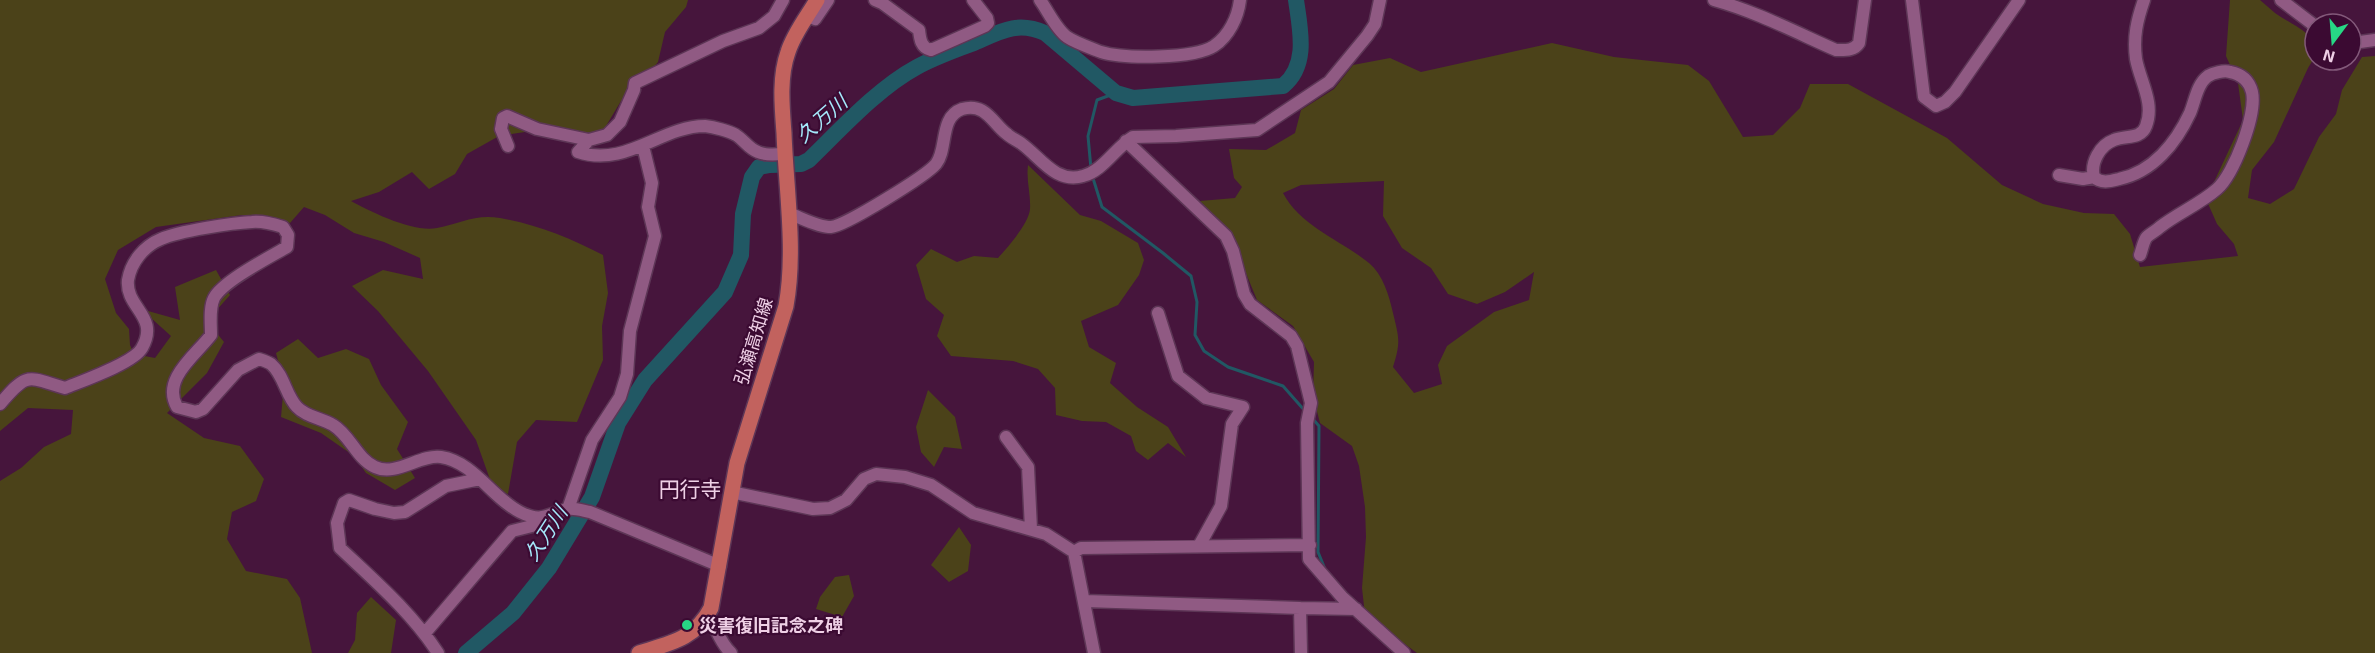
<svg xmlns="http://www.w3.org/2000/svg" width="2375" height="653" viewBox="0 0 2375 653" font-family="'Exo 2','Noto Sans JP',sans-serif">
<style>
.green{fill:#4b4219;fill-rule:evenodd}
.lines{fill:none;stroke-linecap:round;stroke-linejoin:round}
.stream{stroke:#215864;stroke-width:3}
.river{stroke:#215864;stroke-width:16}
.minor-casing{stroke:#5d3656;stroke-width:15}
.major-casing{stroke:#5d3656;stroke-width:18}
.minor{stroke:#905a83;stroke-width:12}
.major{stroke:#c2625e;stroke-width:15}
.poi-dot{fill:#27d885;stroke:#3b0a32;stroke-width:2}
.labels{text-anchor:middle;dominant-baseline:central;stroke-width:4.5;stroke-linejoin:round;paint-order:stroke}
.street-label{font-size:18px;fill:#efd0e6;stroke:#3b0a32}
.poi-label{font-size:18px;font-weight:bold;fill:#efd0e6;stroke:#3b0a32;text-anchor:start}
.water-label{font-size:20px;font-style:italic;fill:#a5e9fb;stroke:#3b0a32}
.quarter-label{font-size:21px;fill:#efd0e6;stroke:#3b0a32}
</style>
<rect width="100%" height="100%" fill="#46153c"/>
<path class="green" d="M0 0H688L686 7 665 32 658 62 643 80 621 101 603 131 577 137 525 132 499 136 467 154 455 174 429 189 412 172 379 192 351 201C371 212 414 233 437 228 460 224 474 214 500 218 536 224 570 238 603 255L608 293 602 326 603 360 577 422 536 420 517 442 508 494 493 488 476 440 428 371 378 311 352 286 383 270 423 279 420 258 384 242 354 233 325 215 304 207 290 223 276 218 242 215 156 227 118 250 105 279 116 313 129 329 130 345 134 354 155 358 171 336 141 309 180 320 175 287 216 270 230 295 207 321 224 342 207 373 167 413 204 438 240 446 264 479 256 501 232 512 227 539 246 571 287 579 300 598 312 653H0V481L21 468 44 447 71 434 73 410 28 408 0 431Z
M2230 0H2260C2265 4 2270 9 2275 13 2296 28 2330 37 2308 68L2274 142 2252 170 2248 198 2270 204 2294 189 2319 137 2336 114 2342 90 2362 57 2375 56V653H1417L1365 615 1362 588 1366 537 1365 507 1359 466 1352 446 1320 423 1313 396 1314 362 1293 326 1257 300 1229 232 1200 201 1235 198 1242 187 1234 178 1229 149 1266 150 1295 133 1301 110 1334 89 1353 65 1390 58 1421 72 1552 43 1614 57 1688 65 1709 81 1743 137 1773 135 1800 108 1810 84H1848L1947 138 2002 185 2043 204 2084 213 2114 214 2130 234 2140 267 2238 256 2234 244 2217 224 2206 199 2243 120 2238 83 2226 56ZM1384 181 1383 216 1402 248 1431 268 1448 294 1477 304 1505 292 1534 272 1529 300 1494 312 1447 346 1438 365 1442 384 1414 393 1393 367C1401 341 1399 338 1393 313 1389 295 1383 275 1369 263 1341 240 1301 227 1283 193L1301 185Z
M1028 165 1080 215 1101 221 1138 243 1144 260 1139 275 1118 305 1081 321 1089 347 1116 363 1110 383 1137 407 1168 427 1186 457 1168 443 1148 460 1136 451 1131 436 1106 422 1082 421 1056 415 1055 388 1038 369 1013 361 951 356 937 336 944 315 926 299 916 265 931 249 957 262 974 256 998 258C1008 247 1029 223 1030 209 1031 194 1026 181 1028 165Z
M298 339 318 358 346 349 369 359 381 385 408 422 397 449 415 478 395 490 366 473 354 456 321 433 281 417 284 383 276 353Z
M928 390 955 417 962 449 944 447 934 467 921 452 916 427Z
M959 527 971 545 968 571 949 582 931 565Z
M849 575 854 596 842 617 816 609 820 597 835 577Z
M371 597 396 620 391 653H348L355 640 357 613Z"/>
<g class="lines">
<path class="stream" d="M1091 169 1088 136 1097 100 1116 93
M1092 175 1102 207 1163 253 1191 276 1197 302 1195 335 1204 351 1228 367 1283 386 1305 411
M1312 418 1319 426 1318 552 1325 569"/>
<path class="river" d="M466 653 513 613 549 568 592 497 618 423 645 380 725 292 741 255 743 214 752 177 759 167 770 165 801 164 809 160C841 129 878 88 917 67 935 57 956 50 976 42 1001 31 1018 21 1045 33L1116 93 1133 98 1283 86C1309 65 1300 29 1296 0"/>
<defs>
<path id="minor" d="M875 0 882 3 919 30C920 39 921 48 931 50L985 26 988 23 987 18 973 0
M1040 0C1048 11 1056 29 1067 37 1076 43 1091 48 1101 52 1124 59 1194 59 1214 46 1229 36 1238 17 1240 0
M1714 0C1757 12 1795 32 1836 50 1845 50 1854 51 1859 43L1865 0
M1912 0 1924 97 1936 106 1945 102 1955 92 2019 0
M2281 0 2315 26
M808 16 815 19 828 0
M2351 40 2360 42 2375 40
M589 140 578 152C626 168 661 126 705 126 714 127 729 131 736 135 744 140 749 149 758 152 766 156 775 154 785 154
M1126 141 1226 236 1233 251 1244 294 1250 304 1291 336 1297 346 1311 403 1307 423 1309 559 1342 597 1404 653
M508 146 501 129 503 118 507 116 537 129 589 140 607 135 620 122 634 90 635 83 723 41 759 28 774 16 783 0
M2059 175 2083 179 2094 177C2101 184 2111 181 2119 179 2153 172 2176 143 2190 113 2195 101 2197 84 2208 76 2213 73 2224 70 2230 72 2241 74 2249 80 2252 92 2257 114 2234 174 2217 189 2200 204 2178 213 2160 227 2156 231 2149 234 2146 238 2143 243 2142 250 2140 255
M2094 177C2090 163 2100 145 2114 140 2125 135 2141 140 2146 126 2155 103 2140 81 2136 59 2133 37 2137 20 2144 0
M788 213C800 217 817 227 831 227 845 226 926 176 936 164 948 149 939 117 962 109 986 102 993 124 1007 134 1011 138 1017 140 1022 144 1041 158 1056 184 1083 176 1103 171 1116 147 1133 137L1176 136 1257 130 1329 82 1367 36 1375 24 1380 0
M1158 313 1178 376 1206 398 1243 407 1232 424 1221 506 1199 546
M0 404C28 371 27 377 65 388 82 381 134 363 142 348 160 316 125 308 128 280 131 262 144 246 161 239 179 231 232 223 252 222 263 221 273 224 283 227L288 235 287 247C270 257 223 281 214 298 209 308 211 323 211 335 196 355 161 379 177 407L196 412 203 409 238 370 259 359C262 360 268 362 271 364 284 375 286 396 297 407 306 417 322 418 333 425 350 435 357 459 375 467 396 477 420 454 441 457 474 462 492 498 520 512 543 524 548 513 568 509 575 508 584 511 590 512L720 566
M1006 437 1028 467 1031 529
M731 492 813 509 830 508 846 500 864 479 876 474 905 477 931 485 973 513 1046 534 1074 552 1094 653
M568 509 592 440 620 397 627 374 630 331 655 236 648 207 652 183 643 146
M1074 552 1081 548 1310 545
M1085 601 1300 608 1301 653
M1300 608 1356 609
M707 615C717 627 719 642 731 653
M425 633 512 531 532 526 539 518
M438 653C412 613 375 581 340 548L337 523 344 503 349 500 375 509 394 513 405 512 446 486 480 479"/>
<path id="major" d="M639 653C671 643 695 639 711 608L737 463 786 306C796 251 786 189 784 133 782 107 779 77 788 52 794 33 807 17 817 0"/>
</defs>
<use href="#minor" class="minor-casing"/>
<use href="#major" class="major-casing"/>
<use href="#minor" class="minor"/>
<use href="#major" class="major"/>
</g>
<circle class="poi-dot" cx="687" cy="625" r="6"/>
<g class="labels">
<g class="street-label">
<text transform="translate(753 341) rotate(-73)">弘瀬高知線</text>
</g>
<g class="poi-label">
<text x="699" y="625">災害復旧記念之碑</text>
</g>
<g class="water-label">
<text transform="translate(821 118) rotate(-41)">久万川</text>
<text transform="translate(545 533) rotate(-57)">久万川</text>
</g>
<g class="quarter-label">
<text x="690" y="488">円行寺</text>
</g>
</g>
<g transform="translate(2333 42) rotate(196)"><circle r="28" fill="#3b0a32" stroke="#83597a" stroke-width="1.5"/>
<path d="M0-4.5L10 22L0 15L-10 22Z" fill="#27d885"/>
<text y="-9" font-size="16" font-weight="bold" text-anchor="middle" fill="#efd0e6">N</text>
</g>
</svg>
